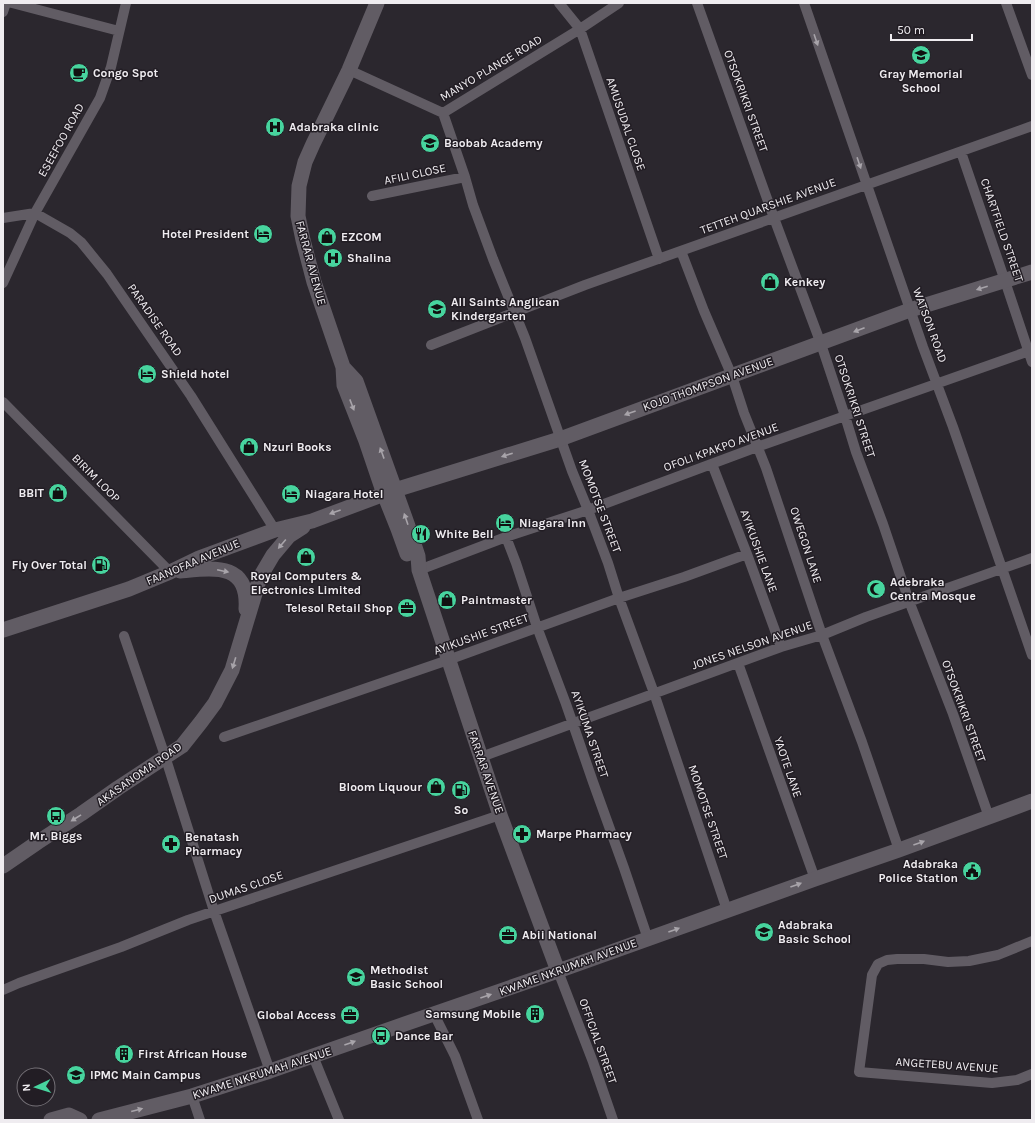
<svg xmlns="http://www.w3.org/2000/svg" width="1035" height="1123" viewBox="0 0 1035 1123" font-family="Karla,sans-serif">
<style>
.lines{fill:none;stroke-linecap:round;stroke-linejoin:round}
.street{stroke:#615c64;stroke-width:10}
.secondary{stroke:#615c64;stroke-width:15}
.oneway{fill:#a8a4aa}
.labels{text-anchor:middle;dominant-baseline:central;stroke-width:3;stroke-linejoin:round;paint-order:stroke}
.street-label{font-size:12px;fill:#efecf0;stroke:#221d24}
.poi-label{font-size:12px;font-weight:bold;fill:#efecf0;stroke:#221d24;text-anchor:start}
</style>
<rect width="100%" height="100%" fill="#2b272e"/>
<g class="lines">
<path class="street" d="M12 3 119 31
M559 3 580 29 659 259
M697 3 774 218 821 344 845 416 856 452 883 524 909 601 953 714 989 817
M804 3 923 347 953 427 1032 655
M1006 3 1032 75
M3 12 6 3
M349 70 443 113
M443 113 465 177 473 205 493 259 525 338 572 471 588 510 608 563 619 598 654 693 727 910
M443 113 580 29 619 3
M961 152 1005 281 1032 362
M372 196 465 177
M3 218 35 213 70 233 81 242 107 274 191 396 275 530
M681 251 704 311 732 376 744 413 766 468 822 635 862 742 899 850
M3 283 35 213 100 98 111 67 126 3
M431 345 585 285 1032 126
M3 402 170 572
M712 464 747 554 781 647
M506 537 516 563 537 627 566 704 593 782 624 868 648 939
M419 570 506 537 588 510 757 447 1032 350
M124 636 165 756 214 911 270 1071
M738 663 815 879
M224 737 448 660 619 598 684 577 747 554
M481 757 781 647 822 635 866 617 1032 558
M1032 941 998 955 969 961 948 962 924 959H897L887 960 878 964 872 975 859 1072 992 1083 1017 1080 1032 1074
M558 971 593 1062 613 1120
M3 990 19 983 121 947 188 920 500 815
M434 1014 455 1056 478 1120
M313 1056 339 1120
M192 1096 200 1120"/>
<path class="secondary" d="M377 3 349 70 313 144 305 162 299 186 298 216 303 240 314 282 343 367 344 385 366 441 384 494 398 529 407 554
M343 367 356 381 408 526 418 556 419 570 500 815 558 971
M180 571C214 568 249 562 246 609
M3 630 129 589 170 572 199 558 275 530 312 521 395 490 560 439 910 310 1032 272
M3 866 38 842 81 814 118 788 182 746 201 722 215 703 232 670 260 577 273 555 289 536 303 527
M51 1120 69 1115 80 1120
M99 1120 192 1096 270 1071 396 1027 558 971 815 879 899 850 1032 801"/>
</g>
<defs><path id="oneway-solid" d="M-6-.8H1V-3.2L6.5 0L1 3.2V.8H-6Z"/></defs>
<g class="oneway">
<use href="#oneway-solid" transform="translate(816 40) rotate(71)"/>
<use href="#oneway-solid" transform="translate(859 163) rotate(71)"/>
<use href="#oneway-solid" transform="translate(982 288) rotate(163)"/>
<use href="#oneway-solid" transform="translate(859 330) rotate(159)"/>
<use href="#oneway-solid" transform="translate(352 405) rotate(69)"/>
<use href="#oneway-solid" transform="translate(630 413) rotate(160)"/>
<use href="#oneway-solid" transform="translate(382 453) rotate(-110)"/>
<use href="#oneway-solid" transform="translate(507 455) rotate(163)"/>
<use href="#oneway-solid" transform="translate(335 512) rotate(160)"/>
<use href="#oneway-solid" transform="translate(406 519) rotate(-109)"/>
<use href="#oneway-solid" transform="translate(282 544) rotate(130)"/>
<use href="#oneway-solid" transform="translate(223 571) rotate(12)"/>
<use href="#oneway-solid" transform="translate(234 663) rotate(107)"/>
<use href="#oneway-solid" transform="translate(76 818) rotate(148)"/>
<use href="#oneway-solid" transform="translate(919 843) rotate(-20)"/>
<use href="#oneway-solid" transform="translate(796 885) rotate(-20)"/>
<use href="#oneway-solid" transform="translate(674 930) rotate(-20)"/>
<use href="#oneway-solid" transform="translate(486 996) rotate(-19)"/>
<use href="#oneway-solid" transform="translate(350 1043) rotate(-20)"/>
<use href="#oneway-solid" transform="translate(137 1110) rotate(-15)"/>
</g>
<defs>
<symbol id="school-disc" viewBox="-11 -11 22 22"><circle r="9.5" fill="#47d49e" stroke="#221d24"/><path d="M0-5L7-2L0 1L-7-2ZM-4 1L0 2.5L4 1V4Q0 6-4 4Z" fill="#111"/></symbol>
<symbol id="cafe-disc" viewBox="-11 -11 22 22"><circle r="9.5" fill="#47d49e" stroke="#221d24"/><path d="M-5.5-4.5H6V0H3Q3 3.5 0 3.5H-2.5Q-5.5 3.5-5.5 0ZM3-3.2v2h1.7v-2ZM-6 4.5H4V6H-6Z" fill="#111"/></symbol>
<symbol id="hospital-disc" viewBox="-11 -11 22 22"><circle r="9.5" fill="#47d49e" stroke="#221d24"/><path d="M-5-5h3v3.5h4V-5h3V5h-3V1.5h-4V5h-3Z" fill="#111"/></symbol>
<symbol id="hotel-disc" viewBox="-11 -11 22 22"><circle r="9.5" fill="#47d49e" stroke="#221d24"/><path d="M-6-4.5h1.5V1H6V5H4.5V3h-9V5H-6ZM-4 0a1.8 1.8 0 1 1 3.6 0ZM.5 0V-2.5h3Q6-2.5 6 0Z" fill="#111"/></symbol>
<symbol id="shop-disc" viewBox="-11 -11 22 22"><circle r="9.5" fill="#47d49e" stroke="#221d24"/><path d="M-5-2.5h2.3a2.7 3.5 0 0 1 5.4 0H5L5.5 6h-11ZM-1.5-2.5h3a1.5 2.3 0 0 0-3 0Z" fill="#111"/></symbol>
<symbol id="restaurant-disc" viewBox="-11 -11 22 22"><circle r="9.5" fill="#47d49e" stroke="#221d24"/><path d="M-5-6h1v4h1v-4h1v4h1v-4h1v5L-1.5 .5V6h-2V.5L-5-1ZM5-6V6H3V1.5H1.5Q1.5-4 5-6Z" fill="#111"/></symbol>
<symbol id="fuel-disc" viewBox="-11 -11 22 22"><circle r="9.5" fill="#47d49e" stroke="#221d24"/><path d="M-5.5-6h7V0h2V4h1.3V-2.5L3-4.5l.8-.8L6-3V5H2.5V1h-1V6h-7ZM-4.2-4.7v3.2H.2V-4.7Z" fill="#111"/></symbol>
<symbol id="mosque-disc" viewBox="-11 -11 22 22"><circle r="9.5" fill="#47d49e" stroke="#221d24"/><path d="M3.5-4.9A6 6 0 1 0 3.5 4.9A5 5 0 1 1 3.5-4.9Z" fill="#111"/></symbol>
<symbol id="office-disc" viewBox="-11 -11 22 22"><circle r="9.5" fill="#47d49e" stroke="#221d24"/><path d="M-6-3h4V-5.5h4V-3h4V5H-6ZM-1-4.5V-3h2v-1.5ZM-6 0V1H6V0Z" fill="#111"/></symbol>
<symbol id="bus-disc" viewBox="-11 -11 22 22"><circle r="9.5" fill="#47d49e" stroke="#221d24"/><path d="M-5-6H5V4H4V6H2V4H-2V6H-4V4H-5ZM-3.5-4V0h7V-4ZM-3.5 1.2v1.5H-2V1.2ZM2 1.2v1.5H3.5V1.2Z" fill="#111"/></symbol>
<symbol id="pharmacy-disc" viewBox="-11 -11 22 22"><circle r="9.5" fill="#47d49e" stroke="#221d24"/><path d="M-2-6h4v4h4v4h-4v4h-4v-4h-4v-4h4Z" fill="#111"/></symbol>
<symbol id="civic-disc" viewBox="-11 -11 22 22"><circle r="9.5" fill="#47d49e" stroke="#221d24"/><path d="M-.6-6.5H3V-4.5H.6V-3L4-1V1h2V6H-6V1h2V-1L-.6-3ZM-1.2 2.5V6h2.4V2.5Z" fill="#111"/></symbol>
<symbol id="building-disc" viewBox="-11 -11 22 22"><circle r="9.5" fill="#47d49e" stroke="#221d24"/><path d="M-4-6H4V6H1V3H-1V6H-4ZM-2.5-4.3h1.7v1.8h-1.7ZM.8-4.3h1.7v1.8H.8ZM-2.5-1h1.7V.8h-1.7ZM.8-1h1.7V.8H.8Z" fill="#111"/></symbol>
</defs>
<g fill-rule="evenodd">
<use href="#school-disc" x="910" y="44" width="22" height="22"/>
<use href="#cafe-disc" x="68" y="62" width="22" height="22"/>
<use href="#hospital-disc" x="264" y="116" width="22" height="22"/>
<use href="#school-disc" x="419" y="132" width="22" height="22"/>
<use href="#hotel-disc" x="252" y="223" width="22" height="22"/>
<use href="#shop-disc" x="316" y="226" width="22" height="22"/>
<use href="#hospital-disc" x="322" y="247" width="22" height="22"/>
<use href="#shop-disc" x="759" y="271" width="22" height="22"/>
<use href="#school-disc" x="426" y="298" width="22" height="22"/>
<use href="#hotel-disc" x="136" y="363" width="22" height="22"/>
<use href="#shop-disc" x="238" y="436" width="22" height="22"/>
<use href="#shop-disc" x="47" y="482" width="22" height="22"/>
<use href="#hotel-disc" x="280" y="483" width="22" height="22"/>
<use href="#hotel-disc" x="494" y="512" width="22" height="22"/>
<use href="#restaurant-disc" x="410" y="523" width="22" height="22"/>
<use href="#shop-disc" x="295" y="546" width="22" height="22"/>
<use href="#fuel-disc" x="90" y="554" width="22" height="22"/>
<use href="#mosque-disc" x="865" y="578" width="22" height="22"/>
<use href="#shop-disc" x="436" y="589" width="22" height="22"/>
<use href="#office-disc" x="396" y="597" width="22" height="22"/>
<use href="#shop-disc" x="425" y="776" width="22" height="22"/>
<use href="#fuel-disc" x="450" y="779" width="22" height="22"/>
<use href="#bus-disc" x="45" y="805" width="22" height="22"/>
<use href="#pharmacy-disc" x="511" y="823" width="22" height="22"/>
<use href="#pharmacy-disc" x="160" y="833" width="22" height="22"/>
<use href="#civic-disc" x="961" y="860" width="22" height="22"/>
<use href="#school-disc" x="753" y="921" width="22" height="22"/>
<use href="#office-disc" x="497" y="924" width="22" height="22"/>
<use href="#school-disc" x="345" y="966" width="22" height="22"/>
<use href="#building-disc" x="524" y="1003" width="22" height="22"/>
<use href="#office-disc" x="339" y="1004" width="22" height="22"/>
<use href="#bus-disc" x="370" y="1025" width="22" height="22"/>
<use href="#building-disc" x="113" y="1043" width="22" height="22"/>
<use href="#school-disc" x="65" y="1064" width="22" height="22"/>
</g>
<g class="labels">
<g class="street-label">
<text transform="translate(491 68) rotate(-31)">MANYO PLANGE ROAD</text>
<text transform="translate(746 101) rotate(70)">OTSOKRIKRI STREET</text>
<text transform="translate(626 124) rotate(71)">AMUSUDAL CLOSE</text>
<text transform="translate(61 140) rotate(-61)">ESEEFOO ROAD</text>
<text transform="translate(415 174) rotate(-12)">AFILI CLOSE</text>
<text transform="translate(768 206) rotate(-20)">TETTEH QUARSHIE AVENUE</text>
<text transform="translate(1002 230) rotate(71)">CHARTFIELD STREET</text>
<text transform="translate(311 263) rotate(75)">FARRAR AVENUE</text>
<text transform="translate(155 320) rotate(55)">PARADISE ROAD</text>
<text transform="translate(930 325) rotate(70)">WATSON ROAD</text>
<text transform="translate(708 384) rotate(-20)">KOJO THOMPSON AVENUE</text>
<text transform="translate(855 406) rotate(72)">OTSOKRIKRI STREET</text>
<text transform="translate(721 447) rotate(-20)">OFOLI KPAKPO AVENUE</text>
<text transform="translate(96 478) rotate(45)">BIRIM LOOP</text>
<text transform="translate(600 506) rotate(69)">MOMOTSE STREET</text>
<text transform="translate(806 545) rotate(72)">OWEGON LANE</text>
<text transform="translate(759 551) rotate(70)">AYIKUSHIE LANE</text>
<text transform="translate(193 562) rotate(-23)">FAANOFAA AVENUE</text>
<text transform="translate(481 634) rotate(-20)">AYIKUSHIE STREET</text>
<text transform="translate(752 645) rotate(-19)">JONES NELSON AVENUE</text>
<text transform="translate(964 711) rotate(70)">OTSOKRIKRI STREET</text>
<text transform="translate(590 734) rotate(71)">AYIKUMA STREET</text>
<text transform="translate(788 767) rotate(71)">YAOTE LANE</text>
<text transform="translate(486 772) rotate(71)">FARRAR AVENUE</text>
<text transform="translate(139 774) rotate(-35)">AKASANOMA ROAD</text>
<text transform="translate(708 812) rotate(71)">MOMOTSE STREET</text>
<text transform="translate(246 887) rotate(-19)">DUMAS CLOSE</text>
<text transform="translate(568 967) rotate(-20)">KWAME NKRUMAH AVENUE</text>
<text transform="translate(598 1041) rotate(70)">OFFICIAL STREET</text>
<text transform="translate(947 1065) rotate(4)">ANGETEBU AVENUE</text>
<text transform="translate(262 1073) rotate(-18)">KWAME NKRUMAH AVENUE</text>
</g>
<g class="poi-label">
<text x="93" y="73">Congo Spot</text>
<text x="921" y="74" text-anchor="middle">Gray Memorial<tspan x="921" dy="14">School</tspan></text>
<text x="289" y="127">Adabraka clinic</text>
<text x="444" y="143">Baobab Academy</text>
<text x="249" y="234" text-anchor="end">Hotel President</text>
<text x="341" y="237">EZCOM</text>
<text x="347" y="258">Shalina</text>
<text x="784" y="282">Kenkey</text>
<text x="451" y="302">All Saints Anglican<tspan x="451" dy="14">Kindergarten</tspan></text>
<text x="161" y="374">Shield hotel</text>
<text x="263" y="447">Nzuri Books</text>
<text x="44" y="493" text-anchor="end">BBIT</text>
<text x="305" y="494">Niagara Hotel</text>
<text x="519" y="523">Niagara Inn</text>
<text x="435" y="534">White Bell</text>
<text x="87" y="565" text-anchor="end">Fly Over Total</text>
<text x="306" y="576" text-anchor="middle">Royal Computers &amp;<tspan x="306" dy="14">Electronics Limited</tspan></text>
<text x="890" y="582">Adebraka<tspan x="890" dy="14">Centra Mosque</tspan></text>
<text x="461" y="600">Paintmaster</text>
<text x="393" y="608" text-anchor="end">Telesol Retail Shop</text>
<text x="422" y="787" text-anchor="end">Bloom Liquour</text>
<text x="461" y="810" text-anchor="middle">So</text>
<text x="536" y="834">Marpe Pharmacy</text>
<text x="56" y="836" text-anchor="middle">Mr. Biggs</text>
<text x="185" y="837">Benatash<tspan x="185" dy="14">Pharmacy</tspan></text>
<text x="958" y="864" text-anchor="end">Adabraka<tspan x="958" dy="14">Police Station</tspan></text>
<text x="778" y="925">Adabraka<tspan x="778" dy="14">Basic School</tspan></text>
<text x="522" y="935">Abii National</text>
<text x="370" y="970">Methodist<tspan x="370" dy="14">Basic School</tspan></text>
<text x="521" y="1014" text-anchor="end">Samsung Mobile</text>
<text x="336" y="1015" text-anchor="end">Global Access</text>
<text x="395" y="1036">Dance Bar</text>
<text x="138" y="1054">First African House</text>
<text x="90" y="1075">IPMC Main Campus</text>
</g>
</g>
<rect width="1035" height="1123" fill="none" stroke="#efecf0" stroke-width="8"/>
<g transform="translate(36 1087) rotate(266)"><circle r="19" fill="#221d24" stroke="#747076"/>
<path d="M0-3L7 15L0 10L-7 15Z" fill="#47d49e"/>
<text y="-6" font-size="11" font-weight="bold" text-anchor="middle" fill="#efecf0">N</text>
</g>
<path d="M891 34v6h81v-6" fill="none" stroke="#efecf0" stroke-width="2"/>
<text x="897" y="34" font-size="12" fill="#efecf0" stroke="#221d24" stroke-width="3" paint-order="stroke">50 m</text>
</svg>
